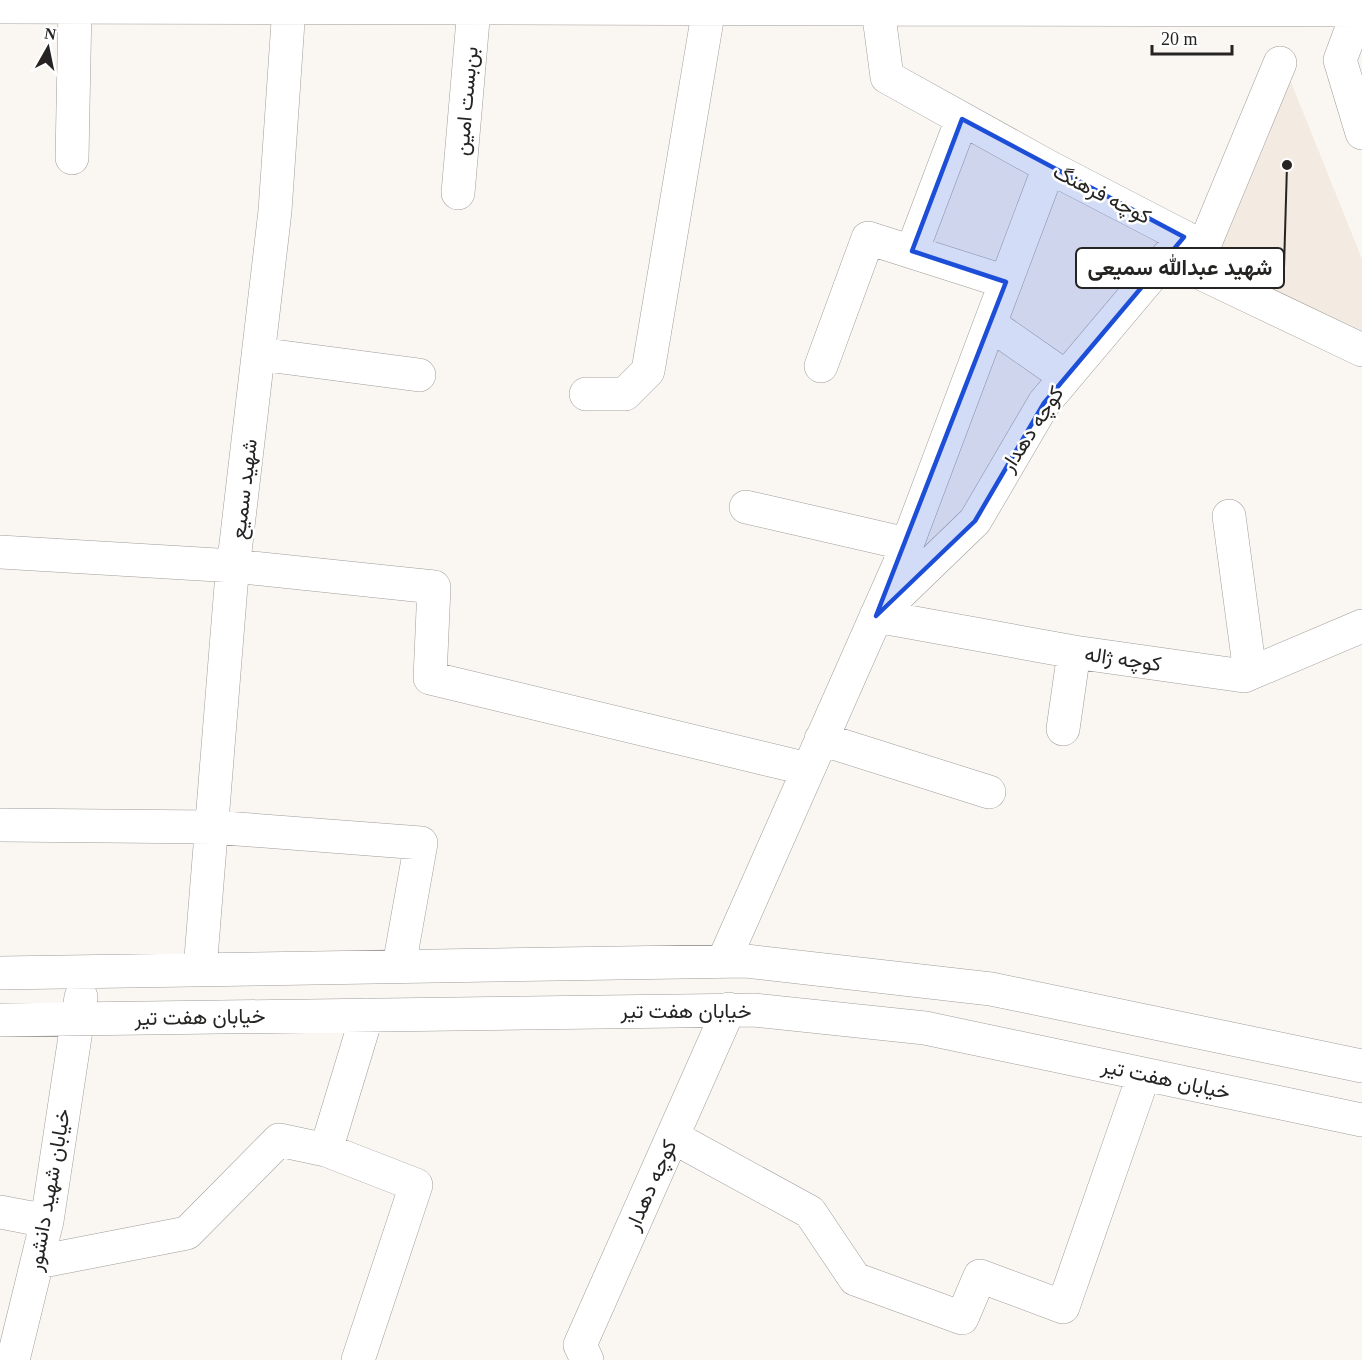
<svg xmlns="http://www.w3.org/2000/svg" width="1362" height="1360" viewBox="0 0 1362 1360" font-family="'Times New Roman',Vazirmatn,serif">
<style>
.built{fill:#f3eae1}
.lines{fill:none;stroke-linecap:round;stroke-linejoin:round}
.minor-casing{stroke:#a09d9a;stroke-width:34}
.minor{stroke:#fff;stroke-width:33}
.marked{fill:#1d4ed8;fill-opacity:0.2;stroke:#1d4ed8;stroke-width:4.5;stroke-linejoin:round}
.labels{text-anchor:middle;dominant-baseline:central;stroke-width:5;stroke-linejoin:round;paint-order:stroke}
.street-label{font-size:21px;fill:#252423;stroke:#fff}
.leader{fill:none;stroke:#252423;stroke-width:2}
.callout-dot{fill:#252423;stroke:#fff;stroke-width:2}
.callout{fill:#fff;stroke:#252423;stroke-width:2}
.callout-label{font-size:22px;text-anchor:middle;font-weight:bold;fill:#252423}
</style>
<rect width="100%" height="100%" fill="#faf7f3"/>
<path class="built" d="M1287 72 1362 259V350L1207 267Z"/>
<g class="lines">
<defs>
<path id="minor" d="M1359 0V9L1340 60 1362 133
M0 7 1362 10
M878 9 887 77 1049 167 1184 237 1194 270 1362 350
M72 158 75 7
M458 193 474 8
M912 251 962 119
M1194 270 1280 63
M990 324 1066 377
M259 354 419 375
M821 366 868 238 1006 282
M586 394H625L648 371 709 8
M746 507 907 544
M1229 516 1250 673
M0 552 234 566 434 587 430 678 808 769
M888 605 975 521 1044 403 1184 237
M876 616 1074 652 1244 676 1362 626
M1063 729 1074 652
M821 739 989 792
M0 825 212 827 421 843 399 966
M724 960 902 558 1049 167
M200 970 231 586 275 211 289 7
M0 973 746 961 991 989 1362 1066
M0 1020 754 1010 925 1028 1362 1120
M673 1137 810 1212 855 1279 962 1318 980 1276 1063 1307 1144 1074
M326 1150 367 1015
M0 1212 47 1221
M38 1262 187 1233 279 1140 326 1150 416 1185 358 1360
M13 1360 47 1221 81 997
M587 1360 580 1345 729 1009"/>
</defs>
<use href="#minor" class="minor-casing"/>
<use href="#minor" class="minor"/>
</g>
<path class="marked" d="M962 119 1184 237 1044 403 975 521 876 616 1006 282 912 251Z"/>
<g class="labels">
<g class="street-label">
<text transform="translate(466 101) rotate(-85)">بن‌بست امین</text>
<text transform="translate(1102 194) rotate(27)">کوچه فرهنگ</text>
<text transform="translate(1032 429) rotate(-57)">کوچه دهدار</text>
<text transform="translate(244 489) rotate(-83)">شهید سمیع</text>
<text transform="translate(1123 659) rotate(8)">کوچه ژاله</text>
<text x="686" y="1011">خیابان هفت تیر</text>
<text transform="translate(200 1017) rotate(-1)">خیابان هفت تیر</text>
<text transform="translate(1166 1079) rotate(12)">خیابان هفت تیر</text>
<text transform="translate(651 1185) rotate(-66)">کوچه دهدار</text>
<text transform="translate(49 1190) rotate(-80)">خیابان شهید دانشور</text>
</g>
</g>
<path class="leader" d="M1287 165L1284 268"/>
<circle class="callout-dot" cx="1287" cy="165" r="6"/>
<rect class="callout" x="1076" y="248" width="208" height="40" rx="6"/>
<g class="callout-label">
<text x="1180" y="275">شهید عبدالله سمیعی</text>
</g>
<g transform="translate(48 48) rotate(9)" stroke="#ffffff" stroke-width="4.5" paint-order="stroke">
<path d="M0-4.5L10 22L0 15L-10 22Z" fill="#252423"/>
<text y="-9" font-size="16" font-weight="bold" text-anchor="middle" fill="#252423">N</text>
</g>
<path d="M1152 45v9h80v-9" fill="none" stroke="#252423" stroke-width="3"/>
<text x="1161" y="45" font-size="18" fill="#252423" stroke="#ffffff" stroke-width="4.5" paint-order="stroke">20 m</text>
</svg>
